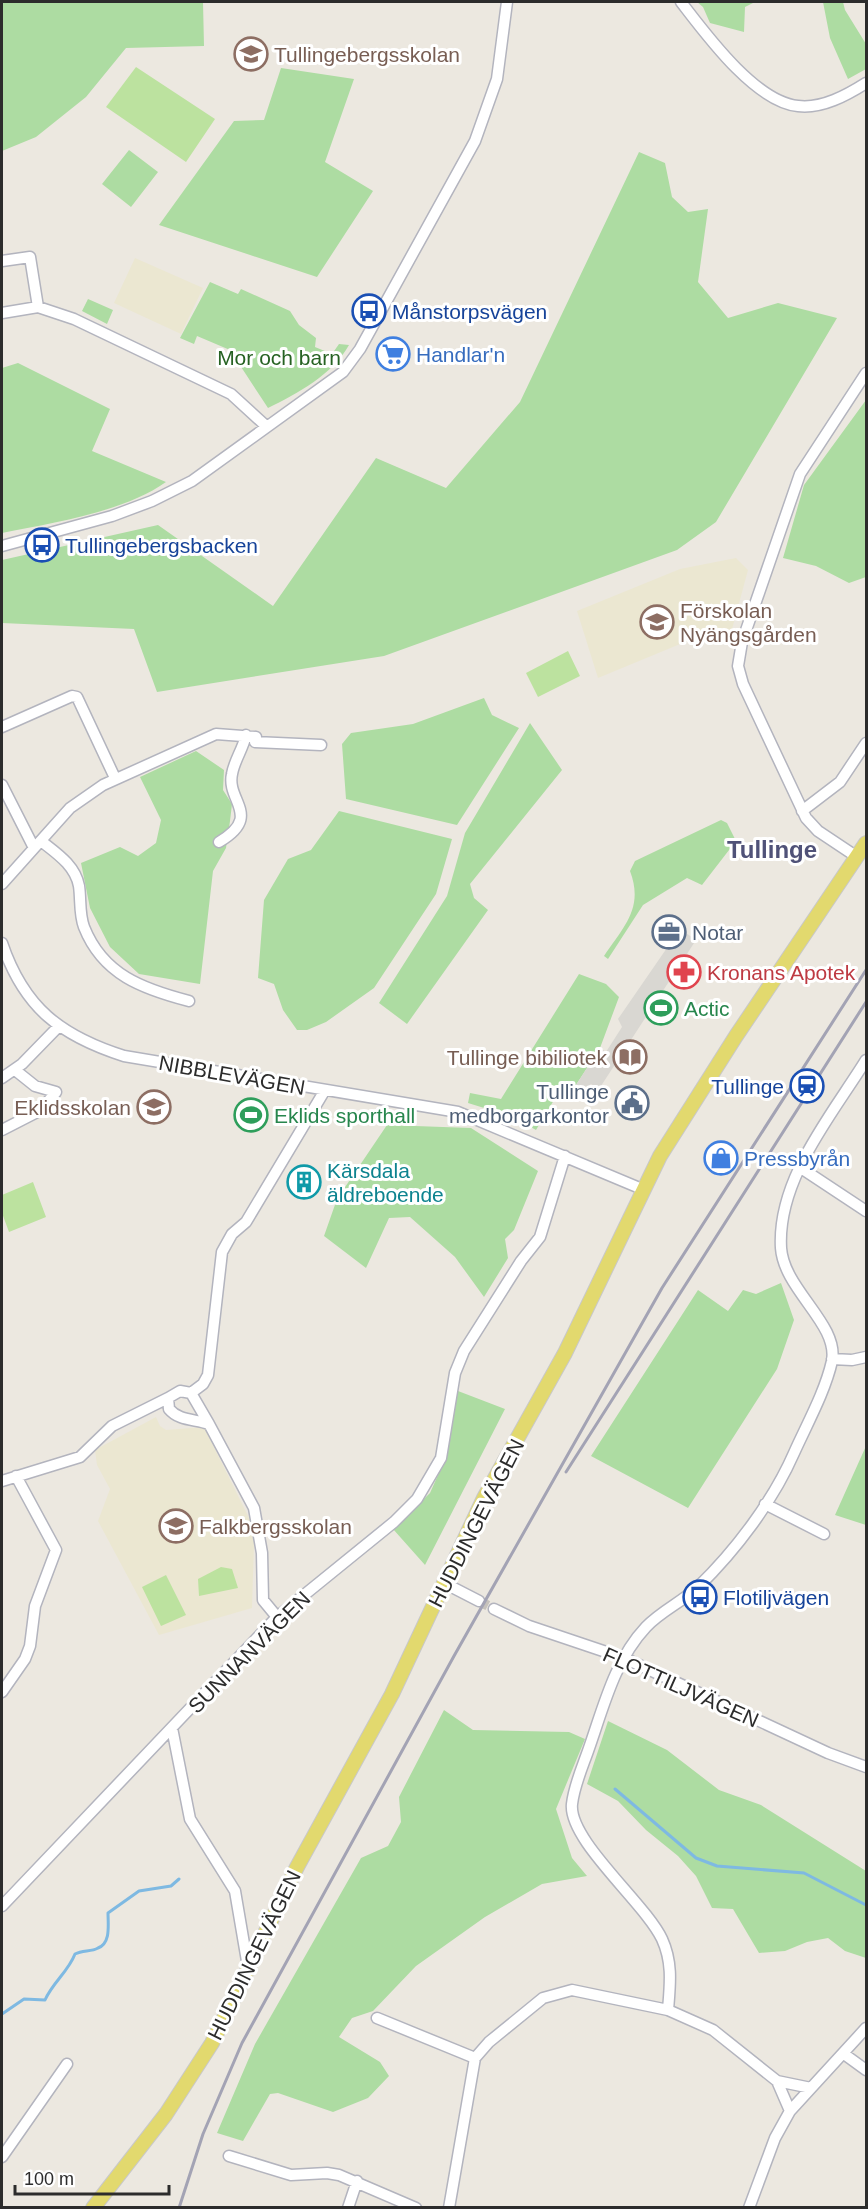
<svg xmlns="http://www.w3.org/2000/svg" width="868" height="2209" viewBox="0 0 868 2209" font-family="Helvetica,sans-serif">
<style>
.education{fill:#ebe7d1}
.green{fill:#addca2}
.pitch{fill:#bce29f}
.plaza{fill:#d9d7d2}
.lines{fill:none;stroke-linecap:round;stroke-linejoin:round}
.stream{stroke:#7eb9e2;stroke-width:3}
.minor-tunnel{stroke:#c6c2bc;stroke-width:10;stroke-dasharray:10 5;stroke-linecap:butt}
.minor-casing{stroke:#b3b4be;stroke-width:13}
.major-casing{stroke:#c8c8c8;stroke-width:16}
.minor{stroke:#fff;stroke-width:10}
.major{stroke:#e2d96e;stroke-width:14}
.rail{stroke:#a3a3b4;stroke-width:3}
.labels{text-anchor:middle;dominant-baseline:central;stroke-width:6;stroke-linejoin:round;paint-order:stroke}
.education-label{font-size:21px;fill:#785e54;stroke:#fff;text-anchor:start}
.transit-label{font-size:21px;fill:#164399;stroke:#fff;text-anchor:start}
.shop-label{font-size:21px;fill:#366cbe;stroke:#fff;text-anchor:start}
.park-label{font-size:21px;fill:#266222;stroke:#fff}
.service-label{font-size:21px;fill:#4e5e75;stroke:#fff;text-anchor:start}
.health-label{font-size:21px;fill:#be3a42;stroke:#fff;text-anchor:start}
.leisure-label{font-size:21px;fill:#27864d;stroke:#fff;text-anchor:start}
.street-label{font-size:21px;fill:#2c2c2c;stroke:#fff}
.culture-label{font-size:21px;fill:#0d838f;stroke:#fff;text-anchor:start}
.quarter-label{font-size:24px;font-weight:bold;fill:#505278;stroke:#fff}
</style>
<rect width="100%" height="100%" fill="#ece8e0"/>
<path class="education" d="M135 258 203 288 181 334 114 303Z
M736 558 748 570 731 633 685 642 598 678 577 611 680 569Z
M156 1417 160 1426 166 1430 204 1427 250 1520 254 1543 252 1608 159 1635 98 1521 110 1489 97 1465 95 1450Z"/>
<path class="green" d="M2 2H203L204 46 126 48 86 97 36 137 2 151Z
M697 2H755L745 7 744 32 710 23 703 7Z
M823 2H843L845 10 866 44V69L848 79 830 38Z
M281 68 354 79 325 162 373 191 317 277 159 225 234 121 264 120Z
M129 150 158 172 131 207 102 184Z
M639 152 665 163 672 197 688 212 708 209 698 282 728 318 778 303 837 318 716 522 677 550 384 656 157 692 134 629 2 623V560L158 525 273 606 376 458 446 488 520 402Z
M210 282 238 294 241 289 290 311 299 325 316 338 315 347 332 354 339 344 349 345C333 374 297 394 268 408L230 350 197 336 194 344 180 338Z
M88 299 113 310 107 324 82 311Z
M18 363 110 409 92 451 166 482C124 512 52 523 2 533V368Z
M866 400V577L849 583 816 566 783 558 804 485Z
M484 698 492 715 519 728 457 825 346 799 342 744 351 733 413 724Z
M530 723 562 770 470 884 474 898 488 910 407 1024 379 1003 447 896 465 833Z
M196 751 224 770 223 790 232 804 230 821 226 848 213 871 200 984 139 974 110 947 90 908 81 863 120 847 138 856 156 843 161 820 140 777Z
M339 811 452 839 436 894 374 988 326 1022 307 1030H297L283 1010 274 984 258 978 264 900 288 859 311 850Z
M721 820 727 823 736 841 702 885 687 878 643 905 608 959 604 956C624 926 644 908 630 871L635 861Z
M579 974 606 984 619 997 600 1048 574 1088 560 1090 536 1130 513 1117 468 1103 470 1093 501 1099Z
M387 1125 471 1128 538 1171 514 1230 505 1239 508 1258 484 1297 455 1257 410 1217 389 1218 366 1268 324 1236 337 1199Z
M781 1283 794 1320 777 1369 688 1508 591 1456 698 1290 728 1311 743 1290 756 1294Z
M458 1391 505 1409 425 1565 393 1529 430 1493 446 1457Z
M866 1446V1525L835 1515Z
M444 1710 473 1730 569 1732 585 1739 556 1809 572 1858 587 1876 542 1884 485 1917 416 1966 373 2011 352 2018 339 2037 380 2062 389 2076 368 2098 333 2112 278 2093 270 2094 243 2141 217 2133 255 2044 361 1858 388 1846 401 1822 399 1797Z
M608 1721 667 1750 719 1790 761 1805 866 1871V1958L845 1951 828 1938 807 1942 785 1951 759 1953 733 1909 712 1908 696 1876 678 1856 646 1830 618 1801 587 1784Z"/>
<path class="pitch" d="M136 67 215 119 186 162 106 107Z
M568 651 580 676 538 697 526 673Z
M33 1182 46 1217 9 1232 2 1213V1195Z
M221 1567 232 1569 238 1588 199 1596 198 1579Z
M166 1575 186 1615 161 1626 142 1587Z"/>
<path class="plaza" d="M680 929 696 940 599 1089 591 1084 580 1093 565 1094 574 1088 600 1048 606 1052 622 1027 618 1019Z"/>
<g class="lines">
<path class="stream" d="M615 1789 696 1858 717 1866 804 1873 866 1905
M2 2014 24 1999 45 2000C53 1982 68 1972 75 1954 83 1950 91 1952 98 1948 111 1943 108 1925 108 1913L139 1891 171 1886 179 1879"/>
<path class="minor-tunnel" d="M479 1601 494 1609"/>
<defs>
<path id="minor" d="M681 2C705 33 755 102 798 106 822 109 847 95 866 83
M2 261 30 257 38 307
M2 313 38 307 74 319 231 394 266 426
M2 546 112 516 152 501 192 481 343 372 360 349 475 141 497 79 507 2
M2 727 72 696 77 697 115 778
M2 785 34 848
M802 811 840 782 866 743
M41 841C56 853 75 865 79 886 81 899 79 914 84 927 103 975 143 989 189 1001
M219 842C263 816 226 801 232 774 234 761 243 749 246 735
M857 857 818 831 806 818 743 684 738 666 742 642 800 474 866 373
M2 884 70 808 103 785 216 734 256 737 255 742 321 745
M2 943C24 1008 61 1036 124 1056L458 1112 642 1189
M2 1078 22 1064 58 1027
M2 1130 41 1110 56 1092 35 1086 15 1070
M801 1168 866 1211
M832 1359 852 1360 866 1357
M191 1393 180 1391 168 1398 169 1409C179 1421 195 1419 209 1424L254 1508 262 1553 263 1600 277 1617
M209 1424 191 1393 203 1384 208 1375 222 1252 232 1234 246 1222 325 1090
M2 1481 80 1457 112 1426 168 1398
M765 1504 824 1534
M444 1583 479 1601
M494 1609 529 1626 624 1658 828 1753 866 1767
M2 1692 25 1659 30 1646 35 1606 56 1550 16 1476
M172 1728 190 1819 235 1891 248 1967
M2 1906 277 1617 394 1522 417 1499 441 1458 455 1373 464 1351 521 1261 540 1237 565 1156
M668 2010C670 1985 673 1963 662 1939 645 1903 568 1840 572 1804 574 1786 582 1768 588 1751 603 1709 614 1661 646 1627 661 1611 682 1602 698 1587 736 1550 773 1501 794 1453 807 1424 825 1392 832 1361 839 1324 784 1290 781 1248 777 1179 832 1115 866 1060
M377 2018 475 2058
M844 2054 866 2070
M777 2081 790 2111
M229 2156 291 2175 327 2173 339 2175 416 2208
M2 2157 67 2064
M348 2208 357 2181
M449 2208 475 2058 489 2042 543 1998 572 1990 668 2010 713 2030 777 2081 811 2088
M749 2208 775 2138 790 2111 866 2028"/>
<path id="major" d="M93 2208 166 2114 212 2043 297 1867 392 1694 484 1498 565 1353 660 1156 736 1036 866 843"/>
</defs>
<use href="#minor" class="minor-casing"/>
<use href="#major" class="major-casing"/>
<use href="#minor" class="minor"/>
<use href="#major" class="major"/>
<path class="rail" d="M566 1472 866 1002
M179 2208 203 2134 242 2043 454 1656 662 1288 866 970"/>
</g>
<defs>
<symbol id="school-ring" viewBox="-11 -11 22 22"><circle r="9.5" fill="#fff" stroke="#8d6e63" stroke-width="1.5"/><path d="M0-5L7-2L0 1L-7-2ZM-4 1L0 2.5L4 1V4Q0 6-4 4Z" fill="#8d6e63"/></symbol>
<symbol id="bus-ring" viewBox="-11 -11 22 22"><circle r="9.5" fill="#fff" stroke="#1a4fb4" stroke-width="1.5"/><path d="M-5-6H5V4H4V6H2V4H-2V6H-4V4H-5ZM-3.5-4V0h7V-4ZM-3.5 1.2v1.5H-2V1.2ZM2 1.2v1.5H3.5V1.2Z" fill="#1a4fb4"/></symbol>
<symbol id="supermarket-ring" viewBox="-11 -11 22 22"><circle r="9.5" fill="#fff" stroke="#3f7fe0" stroke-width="1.5"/><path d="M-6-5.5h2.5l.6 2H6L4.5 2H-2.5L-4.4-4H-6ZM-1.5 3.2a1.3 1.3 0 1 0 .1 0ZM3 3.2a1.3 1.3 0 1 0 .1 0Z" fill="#3f7fe0"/></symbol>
<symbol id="office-ring" viewBox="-11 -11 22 22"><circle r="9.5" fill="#fff" stroke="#5c6f8a" stroke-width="1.5"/><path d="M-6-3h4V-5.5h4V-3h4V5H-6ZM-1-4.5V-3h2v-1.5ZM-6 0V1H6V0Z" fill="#5c6f8a"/></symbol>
<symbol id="pharmacy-ring" viewBox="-11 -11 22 22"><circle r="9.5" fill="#fff" stroke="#e0444e" stroke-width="1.5"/><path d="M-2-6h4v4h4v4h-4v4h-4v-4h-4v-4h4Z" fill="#e0444e"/></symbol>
<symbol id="stadium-ring" viewBox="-11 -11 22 22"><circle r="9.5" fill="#fff" stroke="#2e9e5b" stroke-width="1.5"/><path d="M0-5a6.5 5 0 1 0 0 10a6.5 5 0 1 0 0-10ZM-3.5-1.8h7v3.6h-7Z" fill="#2e9e5b"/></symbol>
<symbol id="library-ring" viewBox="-11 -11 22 22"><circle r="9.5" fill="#fff" stroke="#8d6e63" stroke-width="1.5"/><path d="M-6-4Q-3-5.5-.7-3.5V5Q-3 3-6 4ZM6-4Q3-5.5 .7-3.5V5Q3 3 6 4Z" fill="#8d6e63"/></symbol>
<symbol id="station-ring" viewBox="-11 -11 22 22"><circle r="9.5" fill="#fff" stroke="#1a4fb4" stroke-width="1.5"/><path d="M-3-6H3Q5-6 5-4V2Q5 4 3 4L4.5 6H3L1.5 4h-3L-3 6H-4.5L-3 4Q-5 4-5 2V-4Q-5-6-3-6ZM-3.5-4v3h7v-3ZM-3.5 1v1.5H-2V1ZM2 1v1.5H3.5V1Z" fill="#1a4fb4"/></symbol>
<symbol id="civic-ring" viewBox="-11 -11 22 22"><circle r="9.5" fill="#fff" stroke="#5c6f8a" stroke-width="1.5"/><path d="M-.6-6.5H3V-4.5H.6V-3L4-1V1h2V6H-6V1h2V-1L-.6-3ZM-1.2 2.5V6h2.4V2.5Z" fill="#5c6f8a"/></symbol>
<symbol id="shop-ring" viewBox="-11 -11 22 22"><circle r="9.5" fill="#fff" stroke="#3f7fe0" stroke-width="1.5"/><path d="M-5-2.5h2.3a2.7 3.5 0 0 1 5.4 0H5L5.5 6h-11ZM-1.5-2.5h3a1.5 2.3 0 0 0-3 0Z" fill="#3f7fe0"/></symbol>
<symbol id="building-ring" viewBox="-11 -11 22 22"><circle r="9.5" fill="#fff" stroke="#0f9aa8" stroke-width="1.5"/><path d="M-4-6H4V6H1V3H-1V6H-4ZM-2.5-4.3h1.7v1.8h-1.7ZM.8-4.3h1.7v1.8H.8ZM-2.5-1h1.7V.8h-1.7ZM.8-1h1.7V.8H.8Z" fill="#0f9aa8"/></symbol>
</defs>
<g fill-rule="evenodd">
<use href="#school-ring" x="232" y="35" width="38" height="38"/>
<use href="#bus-ring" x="350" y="292" width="38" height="38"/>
<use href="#supermarket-ring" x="374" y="335" width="38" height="38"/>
<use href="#bus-ring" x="23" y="526" width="38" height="38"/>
<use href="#school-ring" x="638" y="603" width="38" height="38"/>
<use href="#office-ring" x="650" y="913" width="38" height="38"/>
<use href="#pharmacy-ring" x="665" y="953" width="38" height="38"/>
<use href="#stadium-ring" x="642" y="989" width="38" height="38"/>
<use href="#library-ring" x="611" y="1038" width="38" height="38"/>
<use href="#station-ring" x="788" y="1067" width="38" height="38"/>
<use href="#civic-ring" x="613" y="1084" width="38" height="38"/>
<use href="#school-ring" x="135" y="1088" width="38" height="38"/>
<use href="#stadium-ring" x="232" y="1096" width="38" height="38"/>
<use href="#shop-ring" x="702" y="1139" width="38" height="38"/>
<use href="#building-ring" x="285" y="1163" width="38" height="38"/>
<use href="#school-ring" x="157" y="1507" width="38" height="38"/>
<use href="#bus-ring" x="681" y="1578" width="38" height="38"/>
</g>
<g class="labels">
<g class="education-label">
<text x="274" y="54">Tullingebergsskolan</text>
<text x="680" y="610">Förskolan<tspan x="680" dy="24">Nyängsgården</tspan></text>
<text x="607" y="1057" text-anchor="end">Tullinge bibiliotek</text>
<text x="131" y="1107" text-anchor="end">Eklidsskolan</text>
<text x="199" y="1526">Falkbergsskolan</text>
</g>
<g class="transit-label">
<text x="392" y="311">Månstorpsvägen</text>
<text x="65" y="545">Tullingebergsbacken</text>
<text x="784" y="1086" text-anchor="end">Tullinge</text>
<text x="723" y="1597">Flotiljvägen</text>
</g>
<g class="shop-label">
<text x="416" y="354">Handlar'n</text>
<text x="744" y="1158">Pressbyrån</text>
</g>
<g class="park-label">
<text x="279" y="357">Mor och barn</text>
</g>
<g class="service-label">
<text x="692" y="932">Notar</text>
<text x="609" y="1091" text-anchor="end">Tullinge<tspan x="609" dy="24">medborgarkontor</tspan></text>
</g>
<g class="health-label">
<text x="707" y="972">Kronans Apotek</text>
</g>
<g class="leisure-label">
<text x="684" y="1008">Actic</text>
<text x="274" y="1115">Eklids sporthall</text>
</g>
<g class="street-label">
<text transform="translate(232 1075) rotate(10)">NIBBLEVÄGEN</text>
<text transform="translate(476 1523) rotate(-63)">HUDDINGEVÄGEN</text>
<text transform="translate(249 1652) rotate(-45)">SUNNANVÄGEN</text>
<text transform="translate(681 1687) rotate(24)">FLOTTILJVÄGEN</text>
<text transform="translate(254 1955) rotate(-64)">HUDDINGEVÄGEN</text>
</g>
<g class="culture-label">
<text x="327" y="1170">Kärsdala<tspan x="327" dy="24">äldreboende</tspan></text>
</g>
<g class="quarter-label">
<text x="772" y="849">Tullinge</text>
</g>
</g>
<rect width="868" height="2209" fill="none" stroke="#2c2c2c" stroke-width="6"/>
<path d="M15 2185v9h154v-9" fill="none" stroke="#2c2c2c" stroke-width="3"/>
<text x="24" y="2185" font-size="18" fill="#2c2c2c" stroke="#ffffff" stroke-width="4.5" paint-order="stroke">100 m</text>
</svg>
